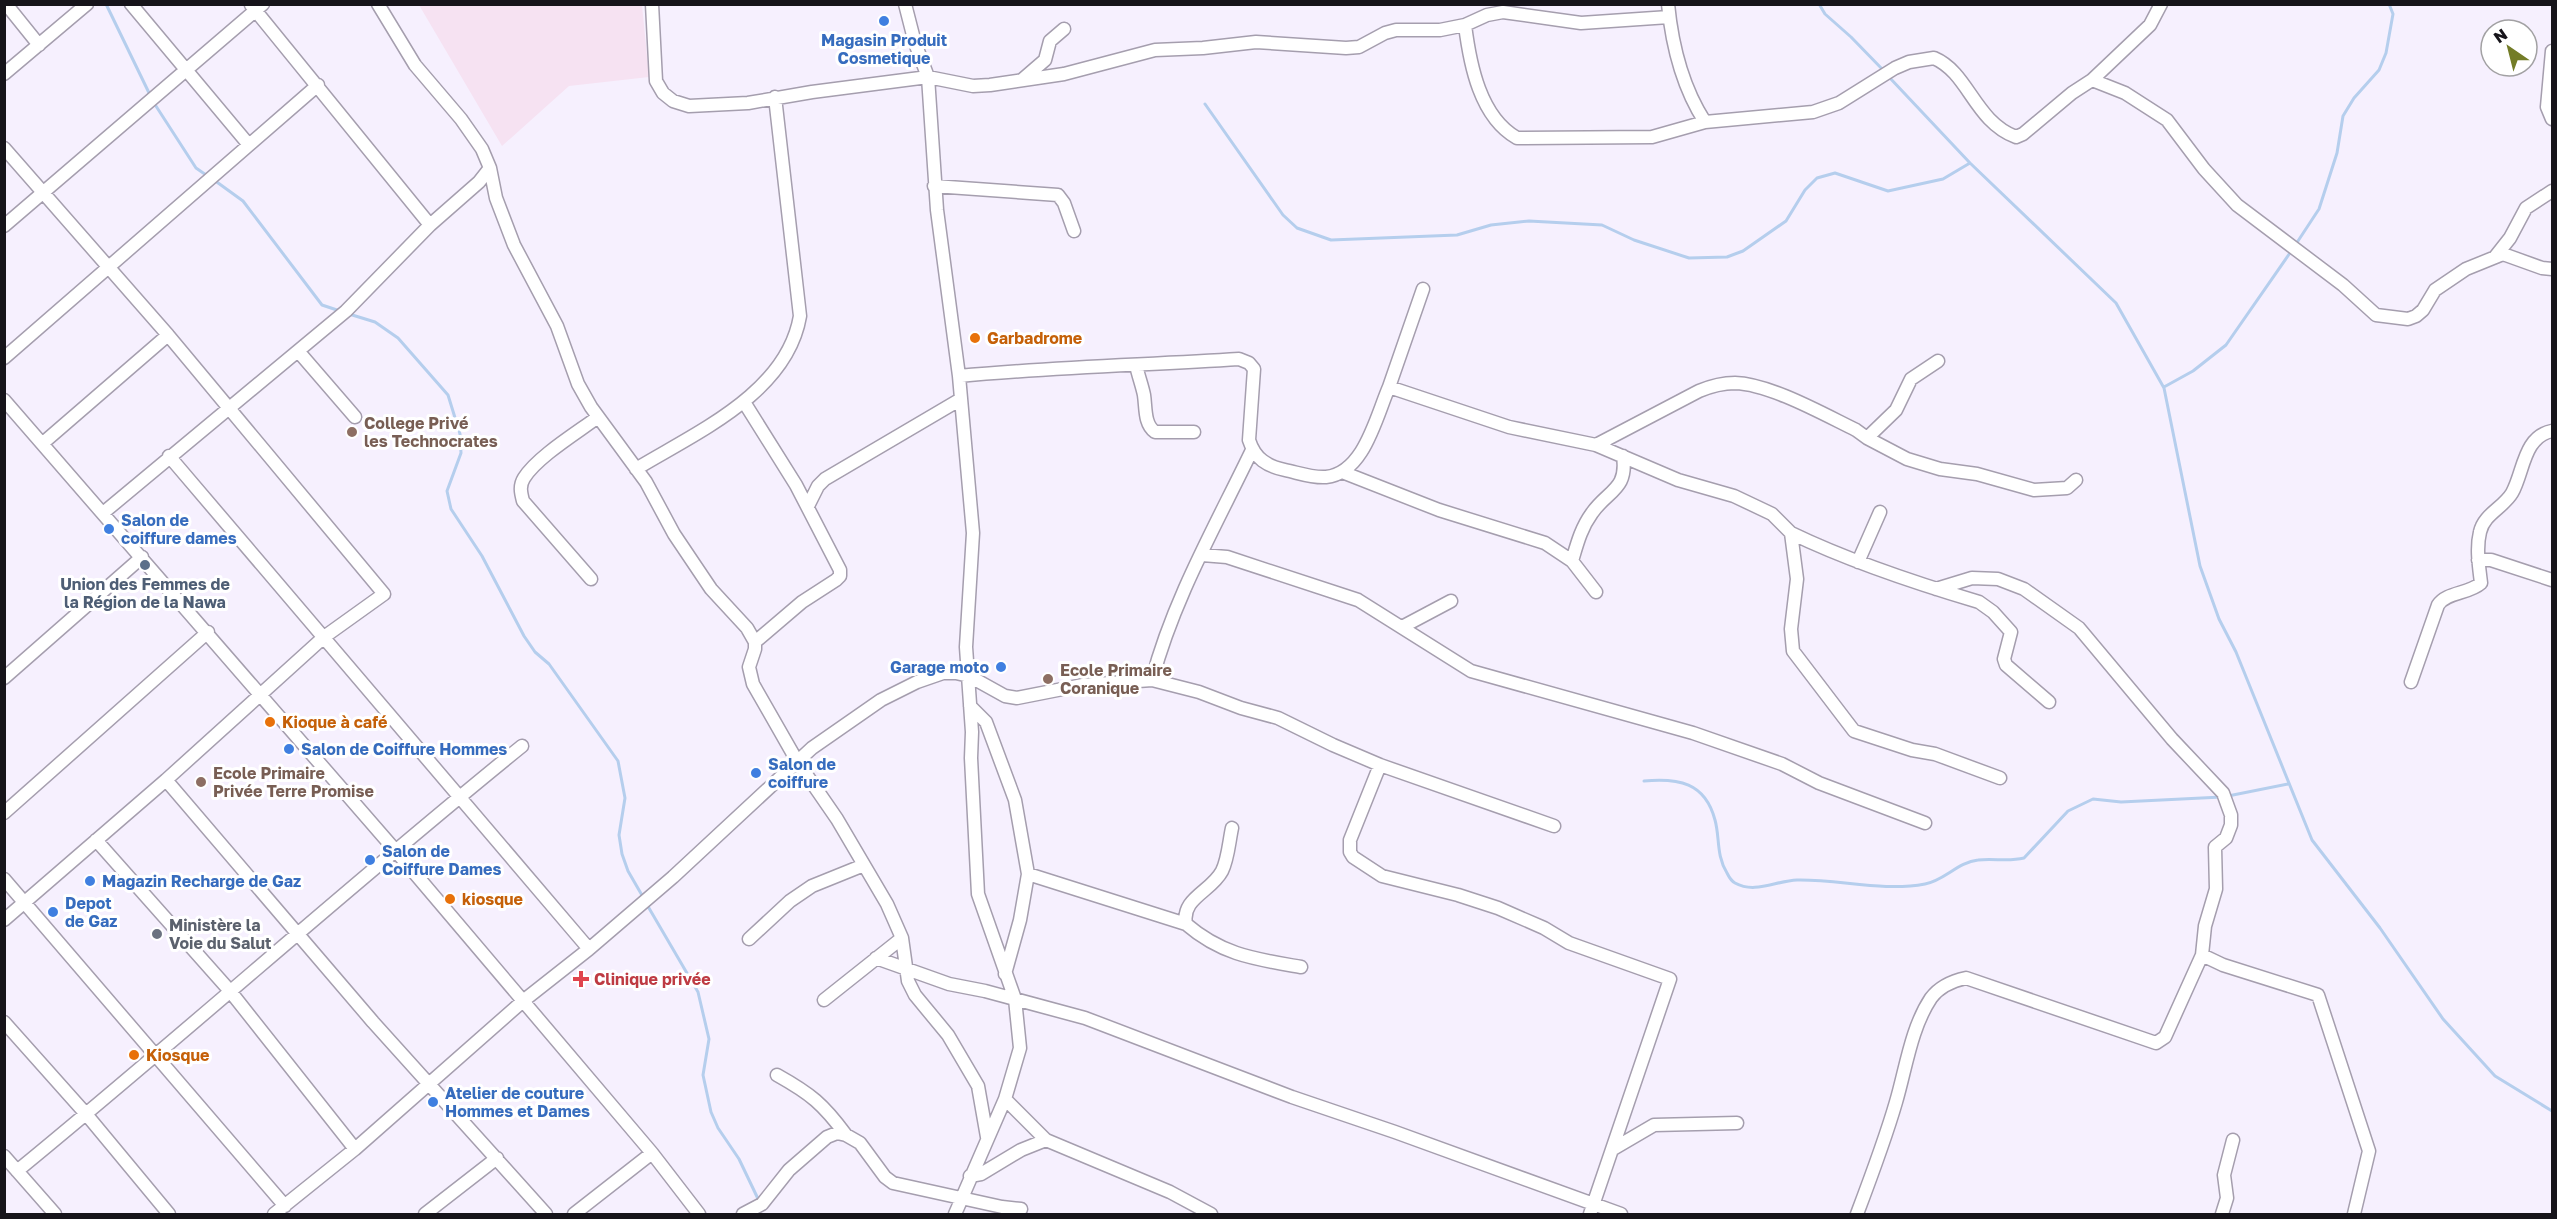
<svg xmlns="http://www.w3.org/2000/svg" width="2557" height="1219" viewBox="0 0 2557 1219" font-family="'Golos Text',sans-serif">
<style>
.education{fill:#f6e2f2}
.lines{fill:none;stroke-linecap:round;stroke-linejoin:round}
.stream{stroke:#b5ceed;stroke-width:3}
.street-casing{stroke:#a59eae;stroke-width:15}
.street{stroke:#fff;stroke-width:12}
.shop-dot{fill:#3f7fe0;stroke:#fff;stroke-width:2}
.food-dot{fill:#e8710a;stroke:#fff;stroke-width:2}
.education-dot{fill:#8d6e63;stroke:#fff;stroke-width:2}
.service-dot{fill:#5c6f8a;stroke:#fff;stroke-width:2}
.worship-dot{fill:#6b7280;stroke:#fff;stroke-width:2}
.health-dot{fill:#e0444e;stroke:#fff;stroke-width:2}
.labels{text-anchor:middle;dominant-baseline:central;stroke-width:6;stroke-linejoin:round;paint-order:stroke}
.shop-label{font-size:16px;font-weight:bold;fill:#366cbe;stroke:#fff;text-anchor:start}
.food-label{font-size:16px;font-weight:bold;fill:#c56008;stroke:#fff;text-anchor:start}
.education-label{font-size:16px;font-weight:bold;fill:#785e54;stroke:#fff;text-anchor:start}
.service-label{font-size:16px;font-weight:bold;fill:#4e5e75;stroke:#fff}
.worship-label{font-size:16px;font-weight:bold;fill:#5b616d;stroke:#fff;text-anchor:start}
.health-label{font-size:16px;font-weight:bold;fill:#be3a42;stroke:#fff;text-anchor:start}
</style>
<rect width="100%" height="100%" fill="#f6f0fe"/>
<path class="education" d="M419 5H642L649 77 569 86 502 146Z"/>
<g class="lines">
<path class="stream" d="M106 4 151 97
M1819 4 1825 14 1851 37 1885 72
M1889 77 1970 163 2116 303 2164 388 2200 566 2219 619 2236 652 2312 840 2380 928 2443 1019 2495 1076 2552 1111
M154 103 196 168 209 177
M1205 104 1283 215 1297 228 1331 240 1457 235 1491 225 1529 221 1602 225 1634 240 1689 258 1727 257 1743 251 1786 221 1805 190 1817 178 1835 173 1888 191 1943 179 1970 163
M214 180 243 201 322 305 340 311
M2296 244 2319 209 2337 153 2343 116 2354 98 2379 70 2386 53 2393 14 2389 4
M349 314 375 322 398 338 448 395 460 434 461 453 447 491 451 509 482 556 524 636 535 652 549 664 618 761 625 798 619 835 622 854 628 871 643 897
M2164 387 2193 371 2226 345 2292 250
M1644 781C1678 778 1705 782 1715 820 1720 838 1716 855 1727 873 1729 877 1731 881 1735 883 1755 894 1775 881 1797 880 1839 879 1882 892 1925 884 1944 881 1958 862 1978 860 1994 858 2008 862 2024 858L2068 811 2093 799 2121 802 2222 797
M2228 796 2288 784
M646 903 698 992 709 1039 703 1075 711 1112 718 1128 739 1159 760 1203"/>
<defs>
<path id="street" d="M6 4 39 45
M131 4 249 145
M378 4 415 65 461 119 482 149 490 168 496 198 514 245 557 326 578 384 591 407 646 482 674 534 711 589 747 628 755 642V649L749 667 753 684 797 761 837 819 887 904 902 938 908 981 915 995 948 1035 978 1086 987 1137
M652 4 656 81 663 93 673 101 689 106 748 103 812 92 928 77 973 86 990 85 1064 74 1155 50 1203 48 1256 42 1346 48 1359 47 1385 33 1396 30H1440L1465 25 1487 15 1503 12 1581 23 1669 17
M905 4 915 43 928 77 937 210 959 376 973 533 966 647 972 732 971 758 978 894 1015 999 1020 1048 1005 1099 955 1214
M1668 4C1672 45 1683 88 1705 122
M251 5 430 225
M1465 25C1470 65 1480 117 1517 138L1652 137 1705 122 1813 112 1839 103 1895 68 1909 62 1934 58C1969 73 1974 121 2016 137L2023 134 2072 93 2092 80 2125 93 2167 120 2204 169 2237 205 2343 285 2376 315 2408 319 2416 316 2423 310 2435 290 2466 269 2503 254 2542 268 2552 269
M2552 51 2547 107 2552 119
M4 74 87 4
M1023 79 1045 60 1050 41 1064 29
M2092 80 2150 25 2161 4
M4 148 168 335 384 594 324 637 166 780 4 920
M934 186 1058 195 1064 203 1074 231
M4 226 263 4
M2495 257 2510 238 2526 208 2552 191
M1423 289 1389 387 1509 427 1596 445 1678 480 1734 496 1772 514 1791 533 1797 579 1791 629 1793 651 1854 731 1912 750 1935 754 2000 778
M298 351 355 417
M4 358 318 85
M1136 365C1138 375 1142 385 1144 395 1146 408 1144 424 1155 432H1194
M959 376C1052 367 1145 365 1239 359L1249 363 1254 369 1249 440C1255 459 1267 466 1285 470 1299 473 1312 478 1326 477 1364 473 1376 417 1389 387
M4 400 395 850 652 1153 699 1214
M744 402 796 485 840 570V576L836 580 802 602 755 642
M1867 438 1907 459 1940 469 1977 474 2034 490 2067 488 2076 480
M43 443 168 335
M1596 445 1699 391C1711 386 1722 383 1735 383 1770 384 1823 414 1856 430L1867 438 1896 410 1911 379 1938 361
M169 456 589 949 523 1001 355 1149 274 1214
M636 469C697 432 787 393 800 316L775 97
M1342 472 1439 510 1545 543 1572 561 1596 592
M808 506 818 486 825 479 961 399
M103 513 346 311 430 225 479 182 490 168
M1791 533C1851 562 1915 583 1979 602L1993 612 2011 632 2004 659 2006 665 2049 702
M1202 555 1227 557 1358 600 1471 671 1693 733 1782 764 1819 783 1925 823
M2478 560H2491L2552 580
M1572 561C1577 544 1581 528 1592 513 1608 490 1628 490 1623 456
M1858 562 1880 512
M591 579 523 501C521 493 519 486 524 478 537 457 578 432 598 417
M1402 627 1451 601
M4 678 142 557
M1152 680C1173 600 1216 525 1252 450
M2411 682 2438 605C2446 592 2469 594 2481 583 2479 566 2476 548 2480 532 2484 514 2503 508 2512 493 2524 472 2523 437 2552 431
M970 706 986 722 1015 800 1028 874 1020 920 1005 974
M1380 765 1350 840V852L1353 857 1382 876 1458 895 1498 908 1544 928 1569 943 1670 979 1590 1214
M166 780 373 1022 546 1214
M4 813 208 632
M96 840 230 991 355 1149
M1028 874 1186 924C1222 955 1255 959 1301 967
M4 879 285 1206
M1186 924C1181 898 1211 892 1222 871 1228 859 1229 842 1232 828
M749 939 790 901 812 886 864 865
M589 949 673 877 812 748 881 700 917 682 943 673H956L969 676 1005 696 1017 698 1083 685 1152 680 1199 692 1241 708 1278 718 1333 745 1380 765 1554 826
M2202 955 2223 965 2318 995 2369 1151 2354 1214
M876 958 949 984 985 991 1085 1018 1292 1097 1395 1132 1621 1214
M824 1000 902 938
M4 1022 86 1114 169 1214
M777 1075C811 1094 823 1104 846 1135
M1005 1099 1046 1140
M1613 1149 1654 1125 1737 1123
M4 1156 55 1214
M17 1171C187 1032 351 884 522 746
M970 1176 981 1174 1021 1150 1046 1140 1170 1192 1211 1214
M425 1214 497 1158
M574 1214 652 1153
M743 1214 762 1204 789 1170 827 1137 837 1133 846 1135 860 1143 885 1177 893 1183 1002 1207 1021 1209
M1857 1214C1871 1177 1885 1140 1896 1102 1906 1068 1911 1028 1931 998 1940 986 1952 981 1966 978L2156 1043 2165 1037 2202 955 2205 926 2216 889 2215 847 2226 838 2231 825V815L2223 793 2172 739 2079 628 2024 589 1998 579 1972 578 1936 589
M2222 1214 2227 1198 2224 1175 2233 1140"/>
</defs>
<use href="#street" class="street-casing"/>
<use href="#street" class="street"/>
</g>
<g class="shop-dot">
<circle cx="884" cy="21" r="6"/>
<circle cx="109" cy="529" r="6"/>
<circle cx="1001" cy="667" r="6"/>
<circle cx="289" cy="749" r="6"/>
<circle cx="756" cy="773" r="6"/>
<circle cx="370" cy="860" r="6"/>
<circle cx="90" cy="881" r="6"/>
<circle cx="53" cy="912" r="6"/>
<circle cx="433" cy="1102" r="6"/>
</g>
<g class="food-dot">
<circle cx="975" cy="338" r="6"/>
<circle cx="270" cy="722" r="6"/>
<circle cx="450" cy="899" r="6"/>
<circle cx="134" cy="1055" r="6"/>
</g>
<g class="education-dot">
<circle cx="352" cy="432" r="6"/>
<circle cx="1048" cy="679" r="6"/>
<circle cx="201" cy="782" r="6"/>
</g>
<circle class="service-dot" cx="145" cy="565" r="6"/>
<circle class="worship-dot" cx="157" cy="934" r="6"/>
<path class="health-dot" d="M578 970h6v6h6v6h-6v6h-6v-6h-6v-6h6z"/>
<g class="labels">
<g class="shop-label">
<text x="884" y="40" text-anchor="middle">Magasin Produit<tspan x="884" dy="18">Cosmetique</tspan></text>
<text x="121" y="520">Salon de<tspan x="121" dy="18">coiffure dames</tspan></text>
<text x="989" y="667" text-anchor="end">Garage moto</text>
<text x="301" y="749">Salon de Coiffure Hommes</text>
<text x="768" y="764">Salon de<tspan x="768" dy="18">coiffure</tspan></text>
<text x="382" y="851">Salon de<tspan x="382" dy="18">Coiffure Dames</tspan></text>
<text x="102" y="881">Magazin Recharge de Gaz</text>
<text x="65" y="903">Depot<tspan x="65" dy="18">de Gaz</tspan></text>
<text x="445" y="1093">Atelier de couture<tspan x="445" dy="18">Hommes et Dames</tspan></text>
</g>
<g class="food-label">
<text x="987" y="338">Garbadrome</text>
<text x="282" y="722">Kioque à café</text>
<text x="462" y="899">kiosque</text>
<text x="146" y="1055">Kiosque</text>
</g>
<g class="education-label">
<text x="364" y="423">College Privé<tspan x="364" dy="18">les Technocrates</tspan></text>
<text x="1060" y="670">Ecole Primaire<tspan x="1060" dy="18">Coranique</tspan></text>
<text x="213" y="773">Ecole Primaire<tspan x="213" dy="18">Privée Terre Promise</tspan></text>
</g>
<g class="service-label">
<text x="145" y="584">Union des Femmes de<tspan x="145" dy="18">la Région de la Nawa</tspan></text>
</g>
<g class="worship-label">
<text x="169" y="925">Ministère la<tspan x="169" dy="18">Voie du Salut</tspan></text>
</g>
<g class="health-label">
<text x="594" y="979">Clinique privée</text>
</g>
</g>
<rect width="2557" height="1219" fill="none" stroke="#16141a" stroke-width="12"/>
<g transform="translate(2509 48) rotate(325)"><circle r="28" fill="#ffffff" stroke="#a2a1a3" stroke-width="1.5"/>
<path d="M0-4.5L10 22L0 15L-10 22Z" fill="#737c27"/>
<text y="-9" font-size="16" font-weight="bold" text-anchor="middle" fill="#16141a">N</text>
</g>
</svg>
